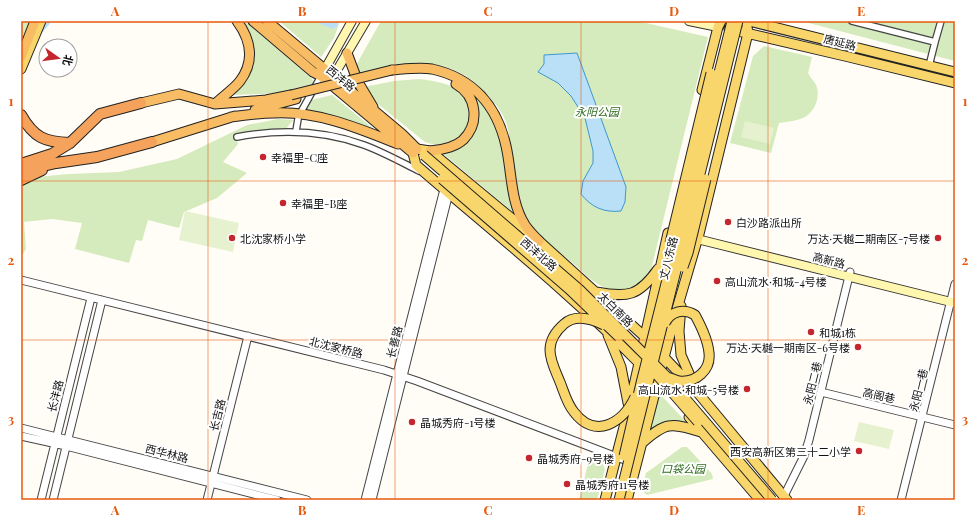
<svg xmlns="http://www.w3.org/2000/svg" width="976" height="521" viewBox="0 0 976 521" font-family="'Playfair Display','Noto Sans SC',serif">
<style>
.green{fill:#d5ebbd}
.pitch{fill:#e6f2cf}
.water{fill:#b9e0f7;stroke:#3f96cf}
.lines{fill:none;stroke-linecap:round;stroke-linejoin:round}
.river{stroke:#b9e0f7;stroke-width:9}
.minor-casing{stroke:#444;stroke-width:8}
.tertiary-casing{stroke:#444;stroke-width:9}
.secondary-casing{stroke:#333;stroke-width:10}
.primary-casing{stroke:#222;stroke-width:11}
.trunk-casing{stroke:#222;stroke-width:11}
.motorway-casing{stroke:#222;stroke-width:12}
.minor{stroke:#fff;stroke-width:5.5}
.tertiary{stroke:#fff;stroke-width:7}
.secondary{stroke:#fff6b0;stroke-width:8}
.primary{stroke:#f9d66b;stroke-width:9}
.trunk{stroke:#f7bc64;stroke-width:9}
.motorway{stroke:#f5a25d;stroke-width:10}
.primary-bridge-casing{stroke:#222;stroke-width:11;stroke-linecap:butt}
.trunk-bridge-casing{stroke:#222;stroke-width:11;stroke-linecap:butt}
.primary-bridge{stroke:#f9d66b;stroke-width:9}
.trunk-bridge{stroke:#f7bc64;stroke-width:9}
.grid{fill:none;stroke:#e8590c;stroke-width:1;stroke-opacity:0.55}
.poi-dot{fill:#c4262e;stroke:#fff;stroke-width:1.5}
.labels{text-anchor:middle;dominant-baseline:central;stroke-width:4;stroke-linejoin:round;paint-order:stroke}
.street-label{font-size:11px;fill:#111;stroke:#fff}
.park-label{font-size:11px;font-style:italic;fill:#2f6b1f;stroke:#fff}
.poi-label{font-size:11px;fill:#111;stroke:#fff;text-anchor:start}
.neatline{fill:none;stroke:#e8590c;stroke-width:1.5}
.grid-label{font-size:13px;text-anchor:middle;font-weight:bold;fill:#e8590c}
</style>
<rect width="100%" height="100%" fill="#fffdf5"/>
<path class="green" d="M21 21H32L21 49Z
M243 21H245L313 80 312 85 281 93 234 95C256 70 259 51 243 21Z
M279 21H340L334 38 321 57Z
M381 21H637L708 37 650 274C642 283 632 291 619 291 611 291 603 287 596 283 589 279 582 271 575 265 557 250 533 234 523 211 515 191 513 167 510 146 509 139 509 131 507 125 503 111 492 100 483 90 443 51 406 64 358 74L355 67Z
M801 21H955V61Z
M764 46 812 57 808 73C810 77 813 80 815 83 822 95 815 113 803 118 795 121 787 122 779 123L771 153 730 143 753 56Z
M419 79C434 81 448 83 461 91 466 94 469 101 470 107 474 135 452 152 425 142L373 100 364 87 394 81Z
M470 92 489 111 500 131 510 203 513 212 441 152 469 135Z
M332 95 375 130 335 117 305 110 311 100Z
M278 119 293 120 286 129 250 132 235 135 238 144 223 162 247 173 217 198 184 212 179 228 148 220 142 241 136 240 129 263 75 249 82 223 52 219 24 222 26 249 21 257V186L37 177 69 174 119 172 177 159 247 125Z
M659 395H661L687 423 648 434 656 396Z
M682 447H687L712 474 713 479 647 495 642 491 646 473Z
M590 456 602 461 605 469 597 500H579Z"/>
<path class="pitch" d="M745 121 774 128 770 144 741 137Z
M185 211 239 223 233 252 179 240Z
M859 422 894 430 889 449 854 441Z"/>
<path class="water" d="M577 53 626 187 625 202 621 211C604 213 591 207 581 194L583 181 593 163V151L585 118 571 96 558 83 538 72 544 64V55Z"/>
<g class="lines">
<path class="river" d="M324 21 333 24
M21 41C31 39 40 29 46 21"/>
<defs>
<path id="minor" d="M852 21 935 42 941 21
M929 66 935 42
M302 110 321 76
M296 131 298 119
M237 137C280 129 323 130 364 145 383 152 401 162 419 171"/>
<path id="tertiary" d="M21 280 384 370 417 381 630 462
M821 392 955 425
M21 428 307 500
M21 436 66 446 277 500
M784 496 804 456 809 440 850 272
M41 500 91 298
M53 500 102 300
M207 500 248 336
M365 500 444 189
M372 500 449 193
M901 500 955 284"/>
<path id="secondary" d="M689 21 718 27
M325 69 352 21
M333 77 366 21
M697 239 955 303"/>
<path id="primary" d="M749 21 955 72
M729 29 849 57 955 83
M21 69 41 21
M702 90 718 27 721 21
M417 149 430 151 539 241 645 337 698 393 787 500
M413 153 416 165C492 231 572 294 643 367
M596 292C628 298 639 296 658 269
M681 306 679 331 681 355 694 385
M608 335 621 367 628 403
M689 417 760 500
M641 444C665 422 671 422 701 432
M605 500 629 408 668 233
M627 500 674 319 699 234 748 33 746 21"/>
<path id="trunk" d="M253 21 313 72 321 76 413 153
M267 21 402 134 417 149
M347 53 358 82 373 107
M21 57 35 21
M392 70C405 69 419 67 432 69 473 78 497 106 506 146 512 172 510 201 525 225 529 231 534 236 539 241
M141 103 179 94 215 104 266 100 291 95
M215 104C223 96 234 89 240 81 255 61 251 40 237 21
M255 110 296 99
M231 117C245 115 259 113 274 113 318 111 358 128 398 144
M152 142 235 116
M430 151C441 150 454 148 463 140 480 123 477 96 456 84"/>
<path id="motorway" d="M21 115C34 138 45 142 70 143
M21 164 52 154 70 143 100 114 141 103
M21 171 56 163 97 157 152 142
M21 180 42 170"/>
</defs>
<use href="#minor" class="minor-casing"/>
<use href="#tertiary" class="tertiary-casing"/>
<use href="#secondary" class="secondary-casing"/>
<use href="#primary" class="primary-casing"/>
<use href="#trunk" class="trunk-casing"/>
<use href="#motorway" class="motorway-casing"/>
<use href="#minor" class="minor"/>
<use href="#tertiary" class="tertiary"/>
<use href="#secondary" class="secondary"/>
<use href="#primary" class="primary"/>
<use href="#trunk" class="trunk"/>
<use href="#motorway" class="motorway"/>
<defs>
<path id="primary-bridge" d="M424 155 580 290 667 377 772 500
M442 179 569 289 619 337
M670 243 711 73
M683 267 688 253 706 179
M665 323C671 311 684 308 695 315 701 326 708 340 709 353 711 370 696 383 679 381 675 380 671 378 667 377
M604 325C592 319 575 314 564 324 556 331 550 340 550 350 550 361 556 372 560 382 564 392 567 404 574 412 595 440 623 423 635 397
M650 367 698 422
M624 456 641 383 732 21
M619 500 738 21"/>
<path id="trunk-bridge" d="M291 95 392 70"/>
</defs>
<use href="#primary-bridge" class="primary-bridge-casing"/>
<use href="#trunk-bridge" class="trunk-bridge-casing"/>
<use href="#primary-bridge" class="primary-bridge"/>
<use href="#trunk-bridge" class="trunk-bridge"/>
</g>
<path class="grid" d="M208 21V500M395 21V500M581 21V500M768 21V500M21 181H955M21 340H955"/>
<g class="poi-dot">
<circle cx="263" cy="157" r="4"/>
<circle cx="283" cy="203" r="4"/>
<circle cx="728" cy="222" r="4"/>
<circle cx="232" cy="238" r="4"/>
<circle cx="938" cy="238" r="4"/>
<circle cx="717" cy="281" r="4"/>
<circle cx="811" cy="332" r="4"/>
<circle cx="858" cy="347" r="4"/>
<circle cx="747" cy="389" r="4"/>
<circle cx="412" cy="422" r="4"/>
<circle cx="859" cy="451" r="4"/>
<circle cx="529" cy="458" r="4"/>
<circle cx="567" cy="484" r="4"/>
</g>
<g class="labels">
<g class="street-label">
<text transform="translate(840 42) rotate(14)">唐延路</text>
<text transform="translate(341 78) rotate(39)">西沣路</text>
<text transform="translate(539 254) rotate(41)">西沣北路</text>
<text transform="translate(668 258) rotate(-76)">丈八东路</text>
<text transform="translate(829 260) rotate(14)">高新路</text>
<text transform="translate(616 309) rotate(45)">太白南路</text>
<text transform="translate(394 342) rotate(-76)">长善路</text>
<text transform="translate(336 347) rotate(14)">北沈家桥路</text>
<text transform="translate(812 383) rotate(-76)">永阳二巷</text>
<text transform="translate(918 390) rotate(-76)">永阳一巷</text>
<text transform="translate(879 395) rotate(13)">高阁巷</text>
<text transform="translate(55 396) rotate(-76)">长沣路</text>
<text transform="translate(217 415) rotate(-76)">长吉路</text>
<text transform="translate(167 453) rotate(14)">西华林路</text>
</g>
<g class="park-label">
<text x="597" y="111">永阳公园</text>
<text x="683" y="468">口袋公园</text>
</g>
<g class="poi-label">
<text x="271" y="157">幸福里-C座</text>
<text x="291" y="203">幸福里-B座</text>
<text x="736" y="222">白沙路派出所</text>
<text x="240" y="238">北沈家桥小学</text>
<text x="930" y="238" text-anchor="end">万达·天樾二期南区-7号楼</text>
<text x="725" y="281">高山流水·和城-4号楼</text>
<text x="819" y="332">和城1栋</text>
<text x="850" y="347" text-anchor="end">万达·天樾一期南区-6号楼</text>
<text x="739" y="389" text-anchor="end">高山流水·和城-5号楼</text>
<text x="420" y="422">晶城秀府-1号楼</text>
<text x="851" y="451" text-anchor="end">西安高新区第三十二小学</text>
<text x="537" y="458">晶城秀府-9号楼</text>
<text x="575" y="484">晶城秀府11号楼</text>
</g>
</g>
<rect width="976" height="521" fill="none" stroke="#ffffff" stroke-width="44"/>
<g transform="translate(58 58) rotate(104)"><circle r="19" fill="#ffffff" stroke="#a0a0a0"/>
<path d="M0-3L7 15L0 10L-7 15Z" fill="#c4262e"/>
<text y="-6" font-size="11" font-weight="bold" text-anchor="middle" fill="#111111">北</text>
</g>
<rect x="22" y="22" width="932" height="477" class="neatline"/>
<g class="grid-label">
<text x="115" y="16">A</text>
<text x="302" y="16">B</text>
<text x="488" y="16">C</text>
<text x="674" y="16">D</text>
<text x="861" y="16">E</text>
<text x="11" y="106">1</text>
<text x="965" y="106">1</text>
<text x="11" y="265">2</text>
<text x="965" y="265">2</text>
<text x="11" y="424">3</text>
<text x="965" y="424">3</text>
<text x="115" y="515">A</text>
<text x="302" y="515">B</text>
<text x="488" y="515">C</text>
<text x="674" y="515">D</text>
<text x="861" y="515">E</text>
</g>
</svg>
